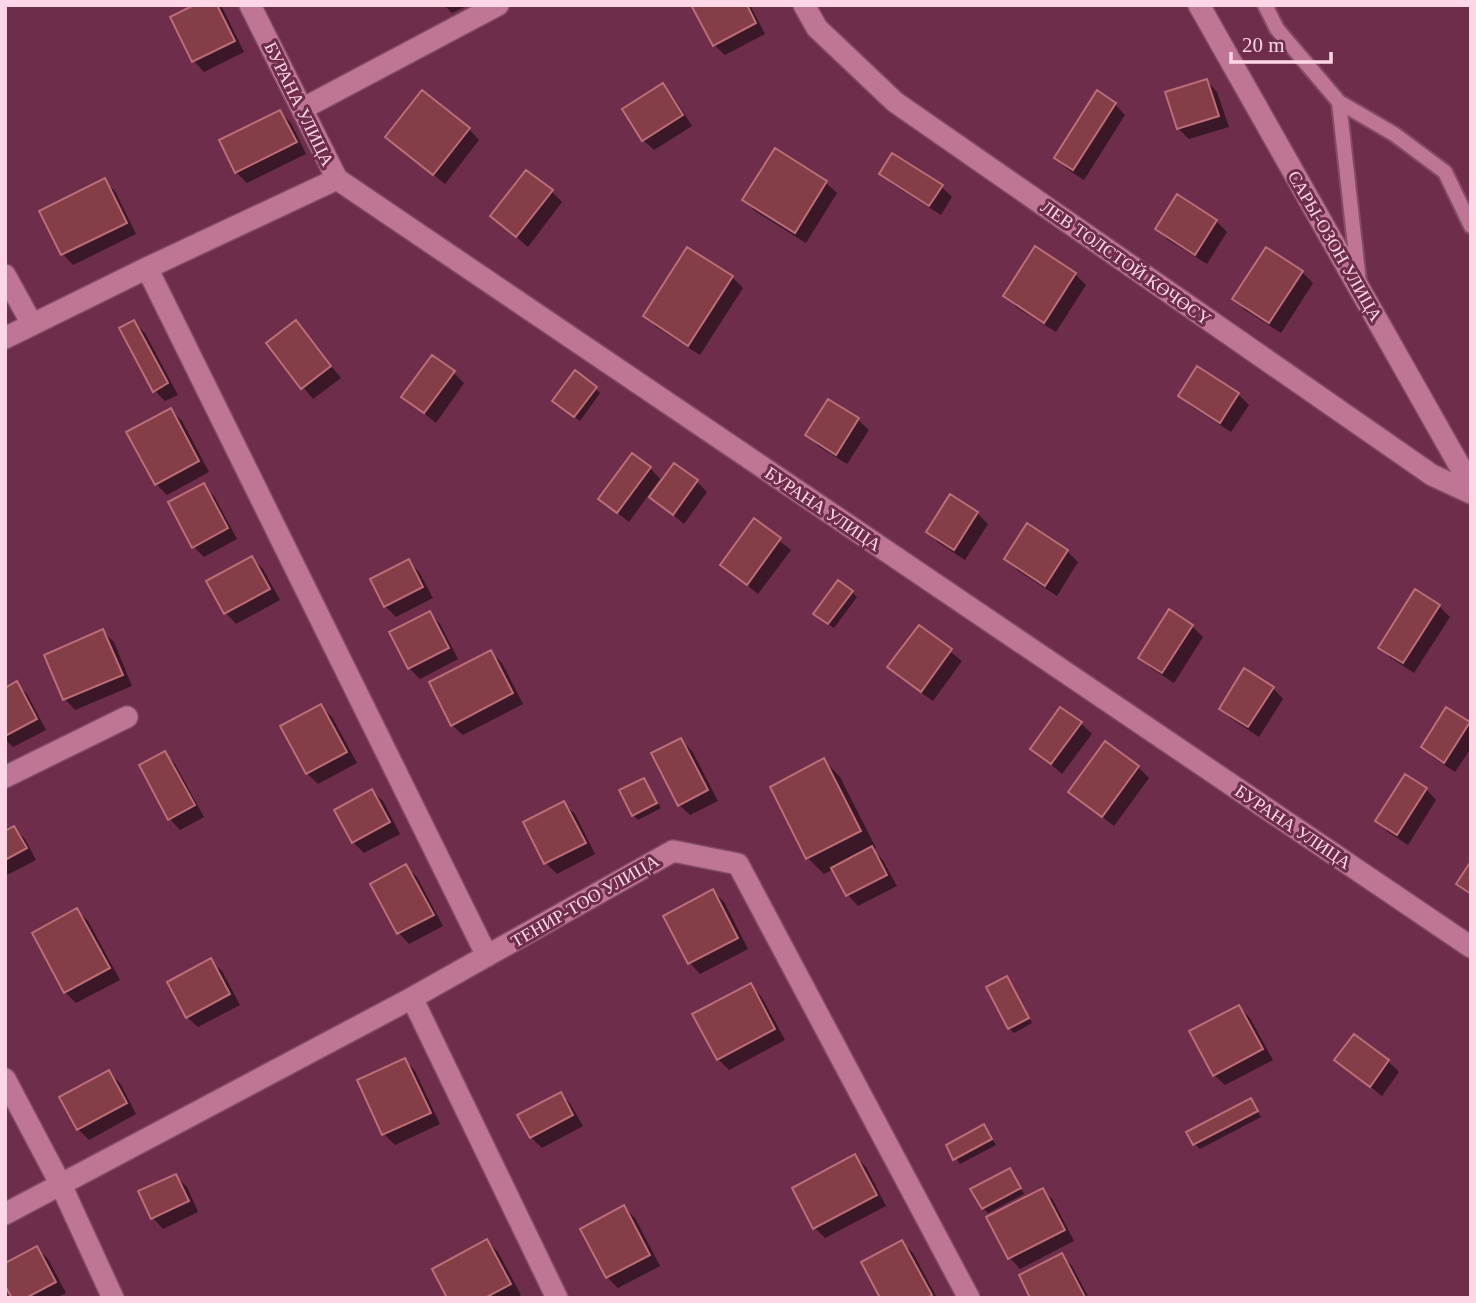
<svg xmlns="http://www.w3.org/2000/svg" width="1476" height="1303" viewBox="0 0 1476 1303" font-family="'Times New Roman',serif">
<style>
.shadow{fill:#0007}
.building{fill:#853e47;stroke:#bb6e76;stroke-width:2}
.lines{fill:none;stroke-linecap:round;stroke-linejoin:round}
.lane-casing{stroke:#844c67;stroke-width:18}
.street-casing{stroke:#844c67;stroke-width:24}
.lane{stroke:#be7694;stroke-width:14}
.street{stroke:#be7694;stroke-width:21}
.labels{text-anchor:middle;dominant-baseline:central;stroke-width:6;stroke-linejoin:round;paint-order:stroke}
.street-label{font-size:18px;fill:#fed6e5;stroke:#6d2d4b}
</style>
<rect width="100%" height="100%" fill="#6d2d4b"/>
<path class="shadow" d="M198 5H219L223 9 244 52 204 72 194 61Z
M444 5H468L452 13Z
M693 5H750L765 34 725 55 714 45Z
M1207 81 1217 92 1229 127 1189 139 1178 128Z
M663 85 673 96 692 126 654 150 643 140Z
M1115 104 1125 115 1084 180 1067 169 1056 158Z
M280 112 291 123 306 154 247 183 236 172Z
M469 129 479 140 445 184 398 147Z
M776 151 826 183 837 193 806 243 755 211 744 200Z
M881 173 941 186 952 197 941 215 892 184Z
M104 181 115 191 136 234 73 265 63 254 42 212Z
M552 192 562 202 528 247 492 216Z
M1178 196 1216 221 1227 232 1207 264 1168 240 1157 229Z
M1302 272 1313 283 1281 333 1245 310 1234 299Z
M1075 274 1086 285 1056 332 1016 307 1006 296Z
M732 277 743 288 700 355 656 327 645 316Z
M134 322 145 333 178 395 165 401 155 391Z
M296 323 341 378 313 399 268 344Z
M453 372 464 383 436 423 404 397Z
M595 388 600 393 580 421 560 406Z
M1238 394 1249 405 1231 432 1191 406 1180 395Z
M829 402 858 420 869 430 847 464 818 446 808 435Z
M171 410 182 421 209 472 167 495 156 484Z
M650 468 660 479 629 522 600 499Z
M697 482 707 492 684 524 652 497Z
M203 485 214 496 237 539 204 557 193 546Z
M977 513 988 524 965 560 939 543 928 532Z
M754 521 791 550 758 594 722 565Z
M1067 551 1078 562 1057 596 1017 570 1006 559Z
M252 558 263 569 280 600 236 624 226 613Z
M409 561 419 572 433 598 396 617 385 606Z
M852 592 857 597 834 628 820 618Z
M1439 606 1450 617 1414 673 1391 658 1380 648Z
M430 613 440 624 458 659 420 679 409 668Z
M1192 626 1203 637 1174 683 1151 668 1140 658Z
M919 627 962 661 933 701 900 678 890 667Z
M103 631 114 642 132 686 75 710 65 699Z
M491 652 502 663 523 704 463 735 452 725Z
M16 684 27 694 46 730 13 747 5 739V690Z
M1273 688 1283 699 1259 737 1232 719 1221 708Z
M321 706 332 717 357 763 318 784 307 773Z
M1081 723 1092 734 1062 774 1032 748Z
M1469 723 1471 748 1455 772 1434 758 1423 747Z
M681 740 692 751 718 801 690 815 679 805Z
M165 753 175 764 204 817 180 830 170 819Z
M824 760 840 777 876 848 873 850 882 859 897 886 858 906 848 895 834 869 824 874 808 858Z
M1138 767 1149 778 1114 826 1070 792Z
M644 780 661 808 638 820 633 815Z
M1426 789 1436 800 1408 845 1388 832 1377 821Z
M372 791 383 801 400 834 364 853 353 842Z
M564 804 575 814 595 854 557 874 546 863Z
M14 828 25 839 36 860 5 876V833Z
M406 867 417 877 443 926 409 944 399 933 372 884Z
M713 891 724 902 748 949 700 974 690 963Z
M77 910 88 921 120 980 76 1003 65 992Z
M211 961 222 971 240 1005 198 1027 187 1017Z
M1006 978 1011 983 1032 1023 1014 1033 1009 1028Z
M750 985 761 996 785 1040 729 1070 718 1059Z
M1239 1007 1250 1018 1273 1060 1225 1085 1214 1075Z
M405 1060 415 1071 440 1124 395 1145 384 1134Z
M1337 1060 1388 1061 1399 1072 1382 1096Z
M109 1073 120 1083 136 1114 89 1140 78 1129Z
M561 1094 571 1105 583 1126 542 1148 531 1137Z
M1250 1100 1261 1117 1200 1149 1195 1144 1188 1133Z
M984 1126 996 1145 960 1164 948 1145Z
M855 1156 866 1167 886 1206 825 1238 815 1228Z
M1009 1170 1024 1194 988 1213 983 1208Z
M176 1176 187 1187 198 1212 163 1229 153 1218Z
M1042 1190 1053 1200 1074 1241 1020 1269 1010 1258 989 1218Z
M624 1207 635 1218 660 1266 618 1288 607 1277Z
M487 1241 498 1252 521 1295 515 1298H449Z
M902 1242 913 1253 937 1298H882Z
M37 1248 48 1259 66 1293 56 1298H14Z
M1061 1255 1072 1266 1089 1298H1032Z"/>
<path class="building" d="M194 5H217L235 41 192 62 170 17Z
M691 5H747L756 23 713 46Z
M1207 79 1219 116 1177 129 1165 92Z
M663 83 683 115 642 141 622 109Z
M422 90 470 128 433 175 385 137Z
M1097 90 1116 103 1073 170 1054 158Z
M280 110 297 142 235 173 219 140Z
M775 148 827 181 795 233 742 200Z
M892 153 943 185 929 206 879 174Z
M526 170 553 190 516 237 490 216Z
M105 178 127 223 61 255 39 211Z
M1177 194 1217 220 1195 255 1155 229Z
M1035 246 1076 273 1044 323 1003 296Z
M687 247 733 276 688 346 643 316Z
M1266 247 1303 271 1269 323 1232 299Z
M134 320 168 383 153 392 119 328Z
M296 320 331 366 301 389 266 343Z
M432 355 455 371 424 413 401 397Z
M1197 366 1239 393 1220 423 1178 396Z
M575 370 597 387 574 417 552 401Z
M828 399 859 418 836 455 805 435Z
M171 408 199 461 155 485 126 432Z
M632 453 651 467 617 513 598 499Z
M674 463 698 480 673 515 649 497Z
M204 483 228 528 192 548 168 502Z
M950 494 978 512 954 550 926 532Z
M754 518 781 538 747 585 720 565Z
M1027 523 1068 550 1045 586 1004 559Z
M252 556 270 589 224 614 206 581Z
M409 559 423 587 384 607 370 579Z
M838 580 853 591 828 624 813 614Z
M1415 589 1440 605 1403 663 1378 648Z
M1169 609 1193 625 1162 673 1138 658Z
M430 611 449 648 408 669 389 632Z
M919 625 952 649 921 692 887 667Z
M103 629 123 675 63 700 44 655Z
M491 650 513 693 451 726 429 682Z
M1244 668 1274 687 1248 727 1219 709Z
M17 681 37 719 5 736V688Z
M321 704 347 752 306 774 280 726Z
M1060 707 1082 722 1051 764 1030 749Z
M1446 707 1470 722 1444 763 1421 747Z
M681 738 708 790 678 806 651 753Z
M1105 741 1139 766 1102 817 1068 792Z
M165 751 195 805 168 820 139 765Z
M824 758 861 831 806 859 770 787Z
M1405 774 1427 788 1397 835 1375 821Z
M644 778 657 803 632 816 619 790Z
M372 789 390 822 352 843 334 810Z
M564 801 586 843 544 864 523 822Z
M14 826 27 848 5 860V831Z
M872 846 887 875 846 896 831 868Z
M1471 861V894L1456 884Z
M406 864 434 915 397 934 370 884Z
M713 889 738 938 688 964 663 916Z
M77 908 110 968 64 993 32 933Z
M211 958 230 994 186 1018 167 982Z
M1007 976 1029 1018 1008 1029 986 987Z
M751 983 775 1029 717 1060 692 1014Z
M1239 1005 1263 1049 1213 1076 1189 1031Z
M1354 1034 1389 1060 1370 1087 1334 1060Z
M405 1058 431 1113 382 1135 357 1080Z
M109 1070 127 1103 77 1130 59 1097Z
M561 1092 573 1115 530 1138 517 1115Z
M1251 1098 1258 1111 1193 1145 1186 1132Z
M984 1124 992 1139 953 1160 946 1145Z
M855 1154 877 1195 813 1229 792 1188Z
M1010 1168 1021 1188 982 1209 970 1189Z
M176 1174 189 1201 151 1219 138 1191Z
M1043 1188 1065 1230 1008 1259 986 1217Z
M624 1205 650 1255 606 1278 580 1229Z
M487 1239 511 1284 485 1298H447L432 1269Z
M902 1240 932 1295 927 1298H880L861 1262Z
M37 1246 56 1282 26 1298H12L5 1286V1263Z
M1062 1253 1085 1297 1030 1298 1019 1275Z"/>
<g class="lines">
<defs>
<path id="lane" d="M1265 5 1277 29 1339 102 1394 134 1445 172 1471 226
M1339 102 1359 282"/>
<path id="street" d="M250 5 337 179 1471 947
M804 5 817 28 895 102 1432 475 1471 493
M1199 5 1471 486
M302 109 498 5
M147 268 487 956
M5 275 32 324
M5 338 147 268 337 179
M5 777 127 717
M412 998 557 1298
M5 1079 61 1185 113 1298
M5 1214 412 998 673 851 738 864 969 1298"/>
</defs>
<use href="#lane" class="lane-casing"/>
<use href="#street" class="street-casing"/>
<use href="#lane" class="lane"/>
<use href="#street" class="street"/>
</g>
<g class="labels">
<g class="street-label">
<text transform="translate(299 104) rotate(64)">БУРАНА УЛИЦА</text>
<text transform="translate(1335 246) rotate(60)">САРЫ-ОЗОН УЛИЦА</text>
<text transform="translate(1126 263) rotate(35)">ЛЕВ ТОЛСТОЙ КӨЧӨСҮ</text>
<text transform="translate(823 509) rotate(34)">БУРАНА УЛИЦА</text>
<text transform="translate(1293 827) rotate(34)">БУРАНА УЛИЦА</text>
<text transform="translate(585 901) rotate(-30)">ТЕНИР-ТОО УЛИЦА</text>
</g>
</g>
<rect width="1476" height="1303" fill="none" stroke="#fed6e5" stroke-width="14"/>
<path d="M1231 52v10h100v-10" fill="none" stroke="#fed6e5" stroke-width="3.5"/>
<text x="1242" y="52" font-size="21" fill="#fed6e5" stroke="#6d2d4b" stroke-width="5" paint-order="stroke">20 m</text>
</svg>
